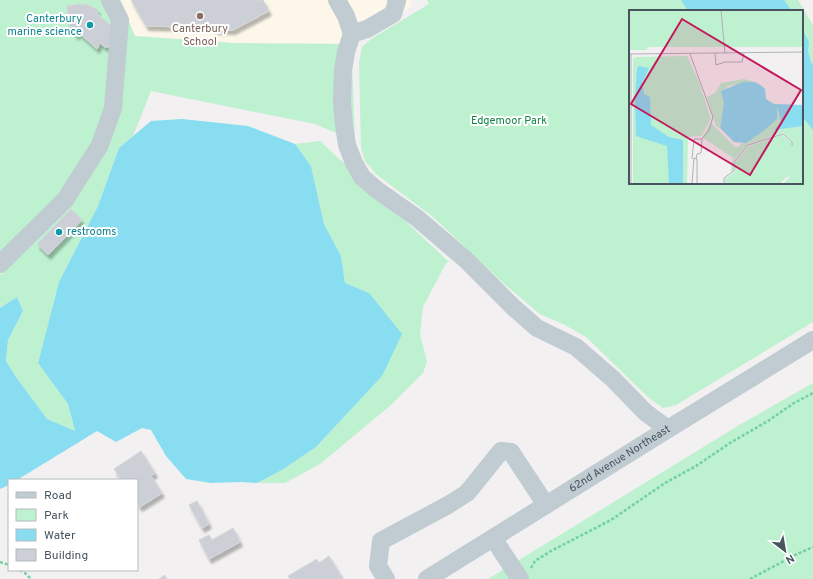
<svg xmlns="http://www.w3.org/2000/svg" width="813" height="579" viewBox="0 0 813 579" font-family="Overpass,sans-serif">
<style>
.commercial{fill:#fdf7e9}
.green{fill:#bdf1d0;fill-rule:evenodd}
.water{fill:#88ddf0}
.building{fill:#cccfd5;stroke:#d4d6dc;filter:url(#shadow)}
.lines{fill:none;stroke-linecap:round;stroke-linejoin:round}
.path{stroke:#73d1a0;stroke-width:2.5;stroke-dasharray:3 2;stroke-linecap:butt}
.minor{stroke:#c0cbd2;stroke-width:18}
.education-dot{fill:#8d6e63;stroke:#fff;stroke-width:1.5}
.culture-dot{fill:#0f9aa8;stroke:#fff;stroke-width:1.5}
.labels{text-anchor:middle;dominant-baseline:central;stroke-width:4;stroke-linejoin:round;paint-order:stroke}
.culture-label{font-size:11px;fill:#0d838f;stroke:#fff;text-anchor:end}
.education-label{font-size:11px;fill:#785e54;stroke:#fff}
.park-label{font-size:11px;fill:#138449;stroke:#fff}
.street-label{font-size:11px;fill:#47545e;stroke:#fff}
.inset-road{fill:none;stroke:#aeb2b6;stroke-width:1}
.view{fill:#c2185b;fill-opacity:0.15;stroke:#c2185b;stroke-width:2}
.inset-edge{fill:none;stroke:#47545e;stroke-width:2}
</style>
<defs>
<filter id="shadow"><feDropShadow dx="2.5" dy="4.5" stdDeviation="1" flood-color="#0004"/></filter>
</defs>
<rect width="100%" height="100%" fill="#f2f0f0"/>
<path class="commercial" d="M120 0H411V7L367 33 357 43 353 44 234 43 135 36Z"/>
<path class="green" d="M0 0H102L113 21 106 105 93 141 59 195 0 256Z
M117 0H120L135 36 234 43 353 44 352 62 355 141 315 124 151 91 133 136 119 148 98 206 59 282 38 363 68 404 75 432 47 419 16 377 6 361 8 340 23 311 17 297 0 308V275L70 206 106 150Z
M427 0H798L813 25V322L676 405 663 408 649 398 586 337 565 325 540 314 503 283 433 217 376 174 365 161 361 148 359 62 362 47 371 39 429 4ZM630 11H802V183H630Z
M320 141 449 262 446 263 423 307 420 334 427 362 423 373 392 404 320 464 285 483H257L282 470 316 447 382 376 369 293 345 283 341 256 324 224 311 166 295 144Z
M813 383V579H488L741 424Z"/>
<path class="water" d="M681 0H784L792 11H688Z
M802 29 809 42 808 51 811 62 813 65V130L802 116Z
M182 119 248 126 295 144 311 166 324 224 341 256 345 283 369 293 402 334 382 376 316 447 282 470 257 483 241 482 211 483 186 479 166 456 151 430 142 428 116 442 97 431 17 480H9V485L0 489V308L17 297 23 311 8 340 6 361 16 377 47 419 75 431 68 404 38 363 59 282 98 206 119 148 151 121Z"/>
<path class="building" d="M131 0H263L269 11 233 30H214L209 22 197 28 194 23 187 27 146 26Z
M81 4 88 5 98 10 96 13 114 28 116 47H105L100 43 97 49 79 33 76 36 68 22 67 6Z
M71 209 82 220 48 255 37 244Z
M141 451 155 473 151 476 162 493 140 507 137 503V480H122L114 469Z
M197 501 209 524 202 528 189 505Z
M233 528 240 542 209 559 199 540 209 535 212 540Z
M329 556 343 579H290L288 576 317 559 319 563Z
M165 575 167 579H159Z"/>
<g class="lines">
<path class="path" d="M0 562 9 565
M531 568 535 561 551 551 611 520 665 483 696 466 730 443 768 421 794 403 813 393
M20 570 25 573 31 579
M750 579 797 554 813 547"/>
<g class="minor">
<path d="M337 0 346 16 352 34 367 29 393 14 397 1 396 0"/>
<path d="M352 34 346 52 343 70 342 102 344 125 347 145 354 163 362 177 377 190 417 218 465 259 513 307 537 328 576 347 613 379 645 412 668 429"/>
<path d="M0 264 65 200 100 145 113 108 120 20 110 0"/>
<path d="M493 538 520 579"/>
<path d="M386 579 378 566 381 541 448 505 467 493 501 451 511 452 546 505"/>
<path id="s1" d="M427 579 668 429 813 340"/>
</g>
</g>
<circle class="education-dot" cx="200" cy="16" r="4"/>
<g class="culture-dot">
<circle cx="90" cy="25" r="4"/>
<circle cx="59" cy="232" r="4"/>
</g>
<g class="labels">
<g class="culture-label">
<text x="82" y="19">Canterbury<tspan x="82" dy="13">marine science</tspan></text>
<text x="67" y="232" text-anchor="start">restrooms</text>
</g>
<g class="education-label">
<text x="200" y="29">Canterbury<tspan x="200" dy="13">School</tspan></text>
</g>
<g class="park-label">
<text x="509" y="121">Edgemoor Park</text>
</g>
<g class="street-label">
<text stroke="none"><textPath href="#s1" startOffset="227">62nd Avenue Northeast</textPath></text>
</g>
</g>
<g transform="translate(629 10)">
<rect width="174" height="174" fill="#f2f0f0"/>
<path d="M0 0H174V37H19L18 40H0ZM58 46 70 72 82 109 72 126 59 127 58 174H4V49L7 47ZM115 69 126 72 98 76 91 118 87 116 78 87 86 83 92 73ZM148 95 152 112 145 120 174 116V174H154L162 166 156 168 151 174H96V169L106 162V152L120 136 153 125 162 132 163 138V131L154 123 119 134 104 151V161L101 162 104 148 73 127 82 113 107 138 147 109Z" fill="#bdf1d0"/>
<path d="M10 56 20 58 13 73 15 84 21 87 22 115 40 127 54 130V174H40L38 136 7 126 6 88 8 58ZM114 72H126L133 76 136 79 137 89 145 94 174 95V116L145 120 152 112 148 96V109L137 119 117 133 105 132 91 118 95 93 92 81Z" fill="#88ddf0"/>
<path class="inset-road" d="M92 0 96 43M86 43 87 55 96 52H113L115 43M0 44 174 42M2 44V174M61 44 84 107 80 120 73 129M63 149 65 129H73L72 143 68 144 67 149M63 174 65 148 68 149V174M95 174V168L105 161V152L119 135 154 124 163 132V136"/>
<path class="view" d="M53 9 172 80 121 165 2 94Z"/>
<rect width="174" height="174" class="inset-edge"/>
</g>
<rect x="8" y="479" width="130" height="92" fill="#ffffff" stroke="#b5bbbf"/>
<rect x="16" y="492" width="20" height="6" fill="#c0cbd2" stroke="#b5bbbf"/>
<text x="44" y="499" font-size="12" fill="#47545e">Road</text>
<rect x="16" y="509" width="20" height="12" fill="#bdf1d0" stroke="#b5bbbf"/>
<text x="44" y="519" font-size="12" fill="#47545e">Park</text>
<rect x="16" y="529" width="20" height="12" fill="#88ddf0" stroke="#b5bbbf"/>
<text x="44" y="539" font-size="12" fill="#47545e">Water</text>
<rect x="16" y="549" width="20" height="12" fill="#cccfd5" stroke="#b5bbbf"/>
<text x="44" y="559" font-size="12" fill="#47545e">Building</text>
<g transform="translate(785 551) rotate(149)" stroke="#ffffff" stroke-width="3" paint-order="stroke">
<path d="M0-3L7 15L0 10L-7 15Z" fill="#47545e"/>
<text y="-6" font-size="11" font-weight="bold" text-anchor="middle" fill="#47545e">N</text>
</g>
</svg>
